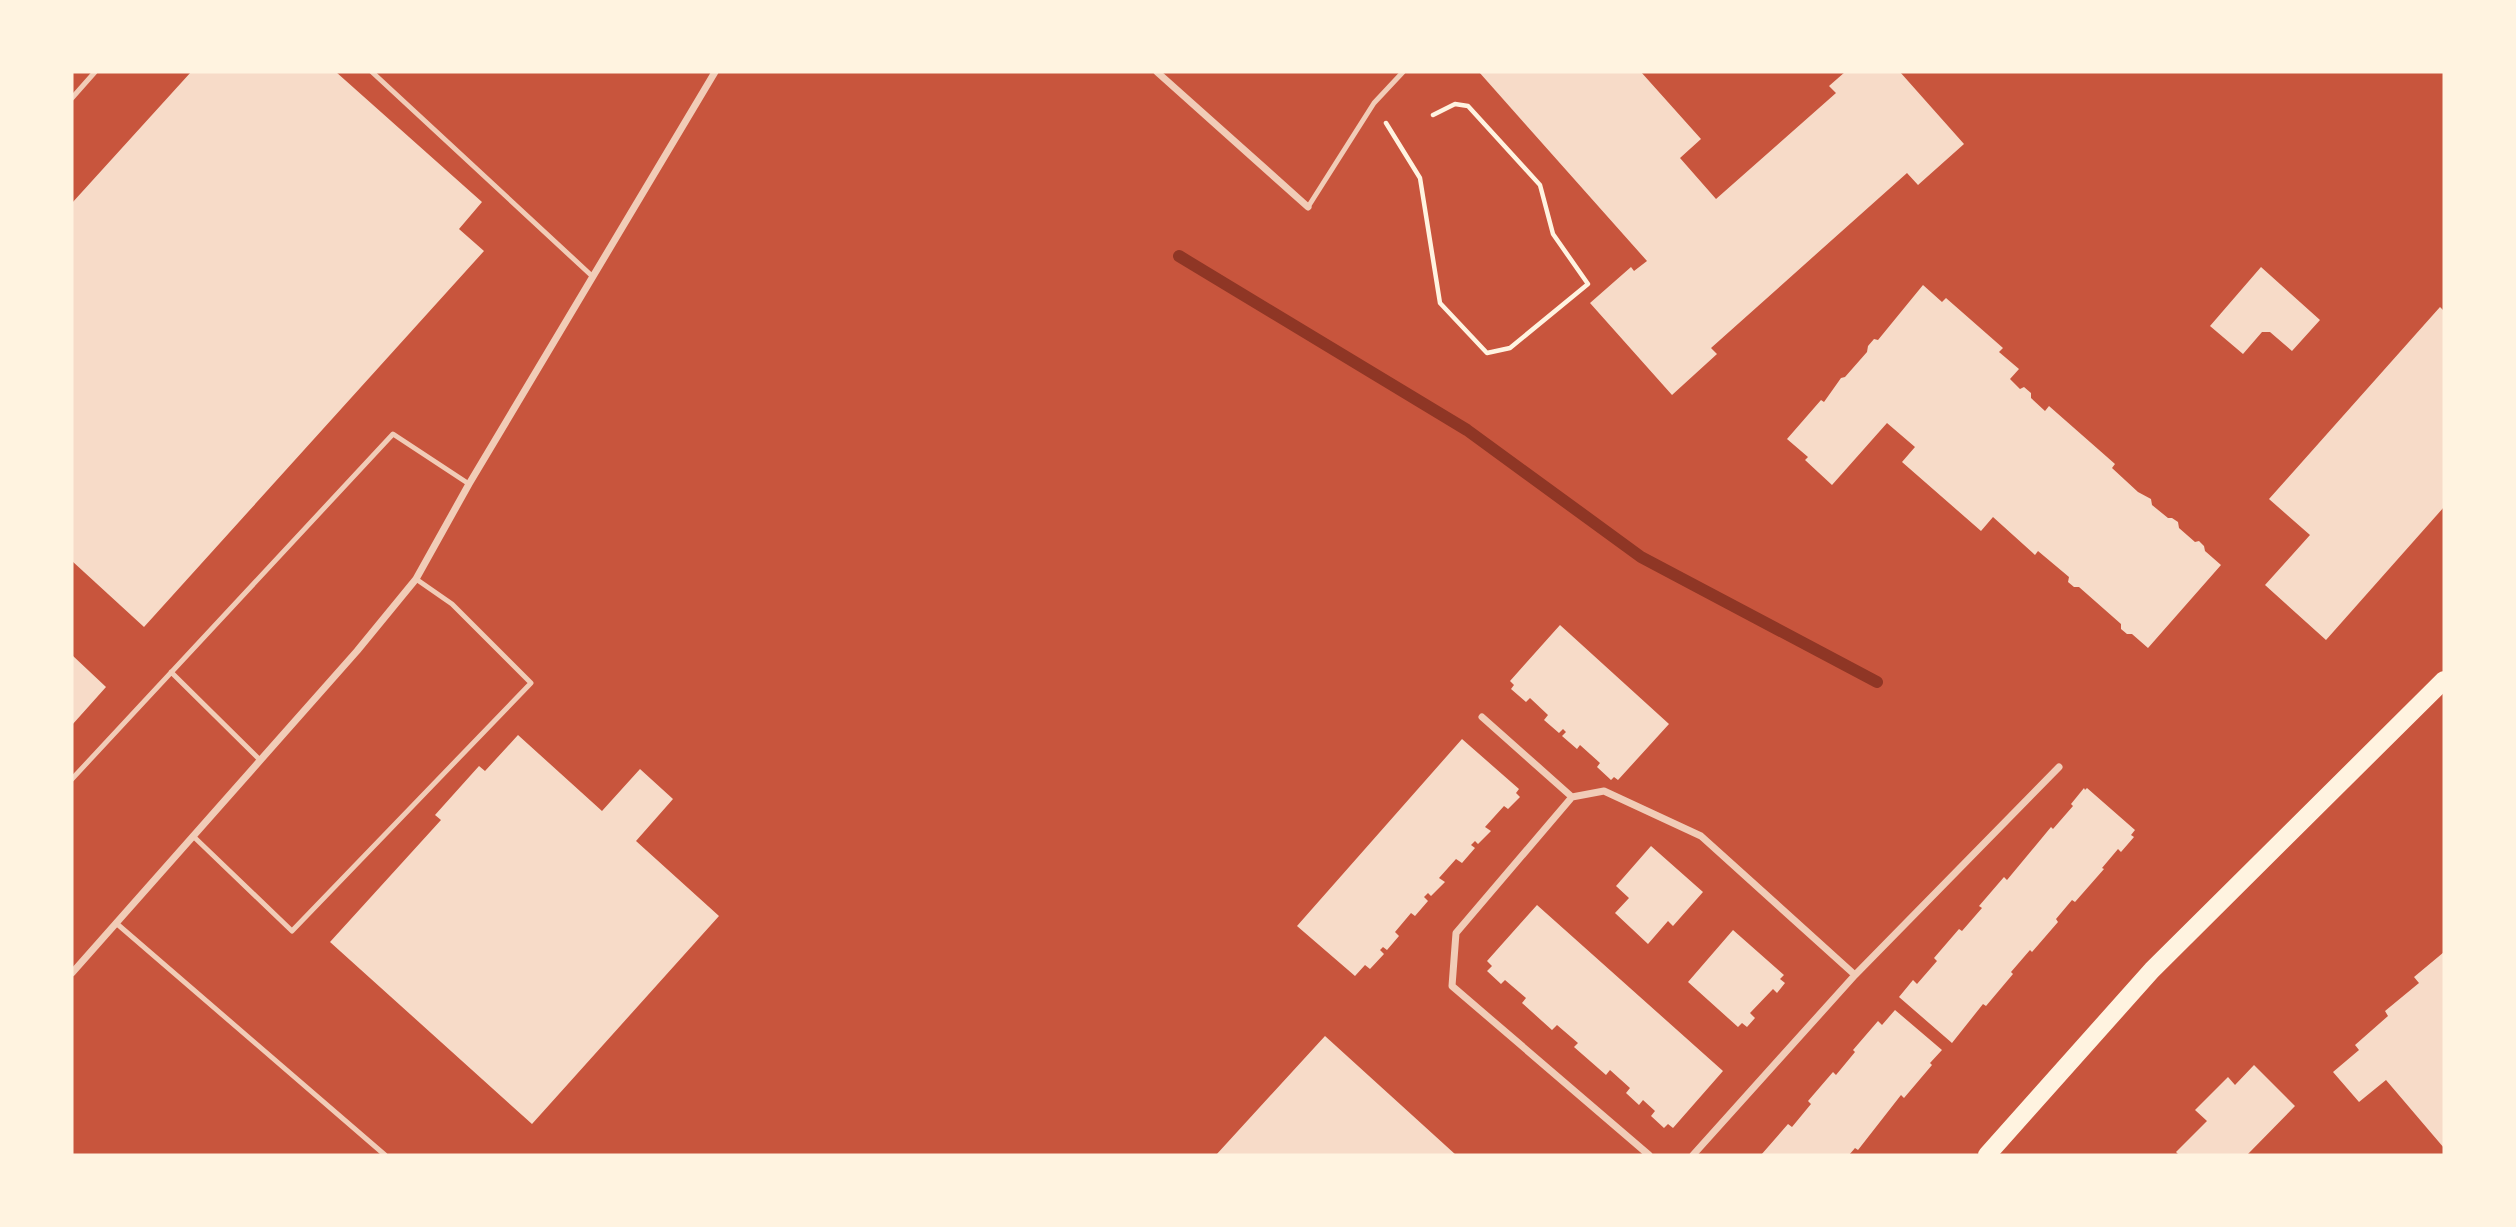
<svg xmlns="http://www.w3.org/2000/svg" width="2516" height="1227" viewBox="0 0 2516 1227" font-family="Signika,sans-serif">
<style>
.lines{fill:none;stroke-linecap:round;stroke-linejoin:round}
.stream{stroke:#8f3625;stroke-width:12}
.building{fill:#f7dbc8}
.path{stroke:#fff3e0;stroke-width:4.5}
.service{stroke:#f1ccb7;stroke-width:5}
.minor{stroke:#f1ccb7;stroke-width:7}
.primary{stroke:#fff3e0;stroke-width:18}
</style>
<rect width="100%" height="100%" fill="#c8553d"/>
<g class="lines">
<path class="stream" d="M1179 256 1467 430 1641 557 1877 682"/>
</g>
<path class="building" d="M191 72H336L482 202 459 229 484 251 144 627 72 561V203Z
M1479 72H1641L1701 139 1680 158 1716 199 1836 93 1829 86 1845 72H1900L1964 144 1918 185 1907 173 1711 348 1717 354 1672 395 1590 303 1631 267 1634 271 1647 261Z
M2261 267 2320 320 2292 351 2270 332H2262L2243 354 2210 326Z
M1923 285 1942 302 1946 298 2003 348 1999 352 2019 369 2010 379 2020 389 2024 387 2031 393V398L2045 411 2049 406 2115 464 2112 468 2138 492 2151 499 2152 505 2168 518H2172L2178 522 2179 528 2195 542 2199 541 2204 546 2205 551 2221 565 2148 648 2132 634H2127L2121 629V624L2079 587H2074L2068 582 2069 577 2038 551 2035 555 1993 517 1981 531 1902 462 1915 447 1887 423 1832 485 1805 460 1808 457 1787 439 1821 400 1824 402 1841 378 1845 377 1867 352 1868 346 1874 339 1878 340Z
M2440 307 2444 311V507L2326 640 2265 585 2310 535 2269 499Z
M1560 625 1669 724 1618 780 1614 777 1611 780 1597 767 1600 763 1580 745 1577 749 1562 736 1566 732 1563 729 1559 733 1544 720 1548 715 1530 698 1526 702 1511 689 1514 685 1510 681Z
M72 655 106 687 72 725Z
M518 735 602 811 640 769 673 799 636 841 719 916 532 1124 330 942 441 820 435 815 479 766 485 771Z
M1462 739 1519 789 1516 793 1520 797 1508 809 1504 806 1485 827 1491 831 1478 844 1475 841 1471 845 1475 848 1462 863 1456 859 1439 878 1445 882 1431 896 1428 893 1424 897 1428 901 1415 916 1411 913 1395 932 1399 936 1387 950 1383 947 1380 950 1384 954 1370 969 1365 965 1355 976 1297 926Z
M2084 788 2085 790 2087 788 2135 830 2131 835 2134 837 2121 852 2118 849 2102 868 2104 869 2075 902 2072 900 2056 919 2058 922 2032 952 2030 950 2011 972 2013 974 1986 1006 1983 1004 1952 1043 1899 997 1913 980 1917 984 1937 961 1934 958 1959 929 1962 931 1982 908 1979 906 2004 877 2007 880 2051 827 2053 829 2073 806 2071 804Z
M1651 846 1703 892 1673 926 1668 921 1648 944 1615 913 1629 898 1616 886Z
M1537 905 1723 1071 1673 1128 1668 1124 1664 1128 1651 1116 1655 1111 1643 1100 1639 1105 1626 1093 1630 1088 1610 1070 1606 1075 1574 1047 1578 1043 1557 1025 1552 1030 1522 1003 1526 998 1505 980 1501 984 1487 971 1492 966 1487 961Z
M1733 930 1784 975 1780 979 1785 983 1777 993 1773 989 1750 1013 1755 1018 1747 1027 1742 1023 1738 1027 1688 982Z
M2444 952V1148L2386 1080 2359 1102 2333 1072 2359 1050 2355 1045 2388 1016 2385 1011 2419 983 2414 977Z
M1895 1010 1942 1050 1930 1063 1932 1065 1904 1098 1901 1095 1858 1150 1855 1148 1849 1155H1761L1788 1124 1792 1127 1811 1104 1808 1101 1833 1072 1836 1075 1855 1052 1853 1050 1878 1021 1882 1025Z
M1325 1036 1456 1155H1216Z
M2254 1065 2295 1106 2247 1155H2179L2176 1152 2207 1121 2195 1110 2228 1077 2235 1085Z"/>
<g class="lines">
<path class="path" d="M1386 123 1420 178 1440 303 1487 353 1510 348 1588 284 1553 234 1540 185 1468 106 1455 104 1433 115"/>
<path class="service" d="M372 72 592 276
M72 98 95 72
M1308 207 1374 103 1403 72
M171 672 260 760
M72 779 393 434 469 484
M193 836 292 931 531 683 452 604 416 579
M116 923 385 1155"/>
<path class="minor" d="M1157 72 1308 207
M1482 717 1572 797
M72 973 357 651 416 579 469 484 715 72
M1649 1155 1452 986 1456 933 1572 797 1604 791 1701 836 1855 975
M1693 1155 1855 975 2059 767"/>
<path class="primary" d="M1987 1155 2152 970 2444 680"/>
</g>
<rect width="2516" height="1227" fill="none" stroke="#fff3e0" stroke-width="147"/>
</svg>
